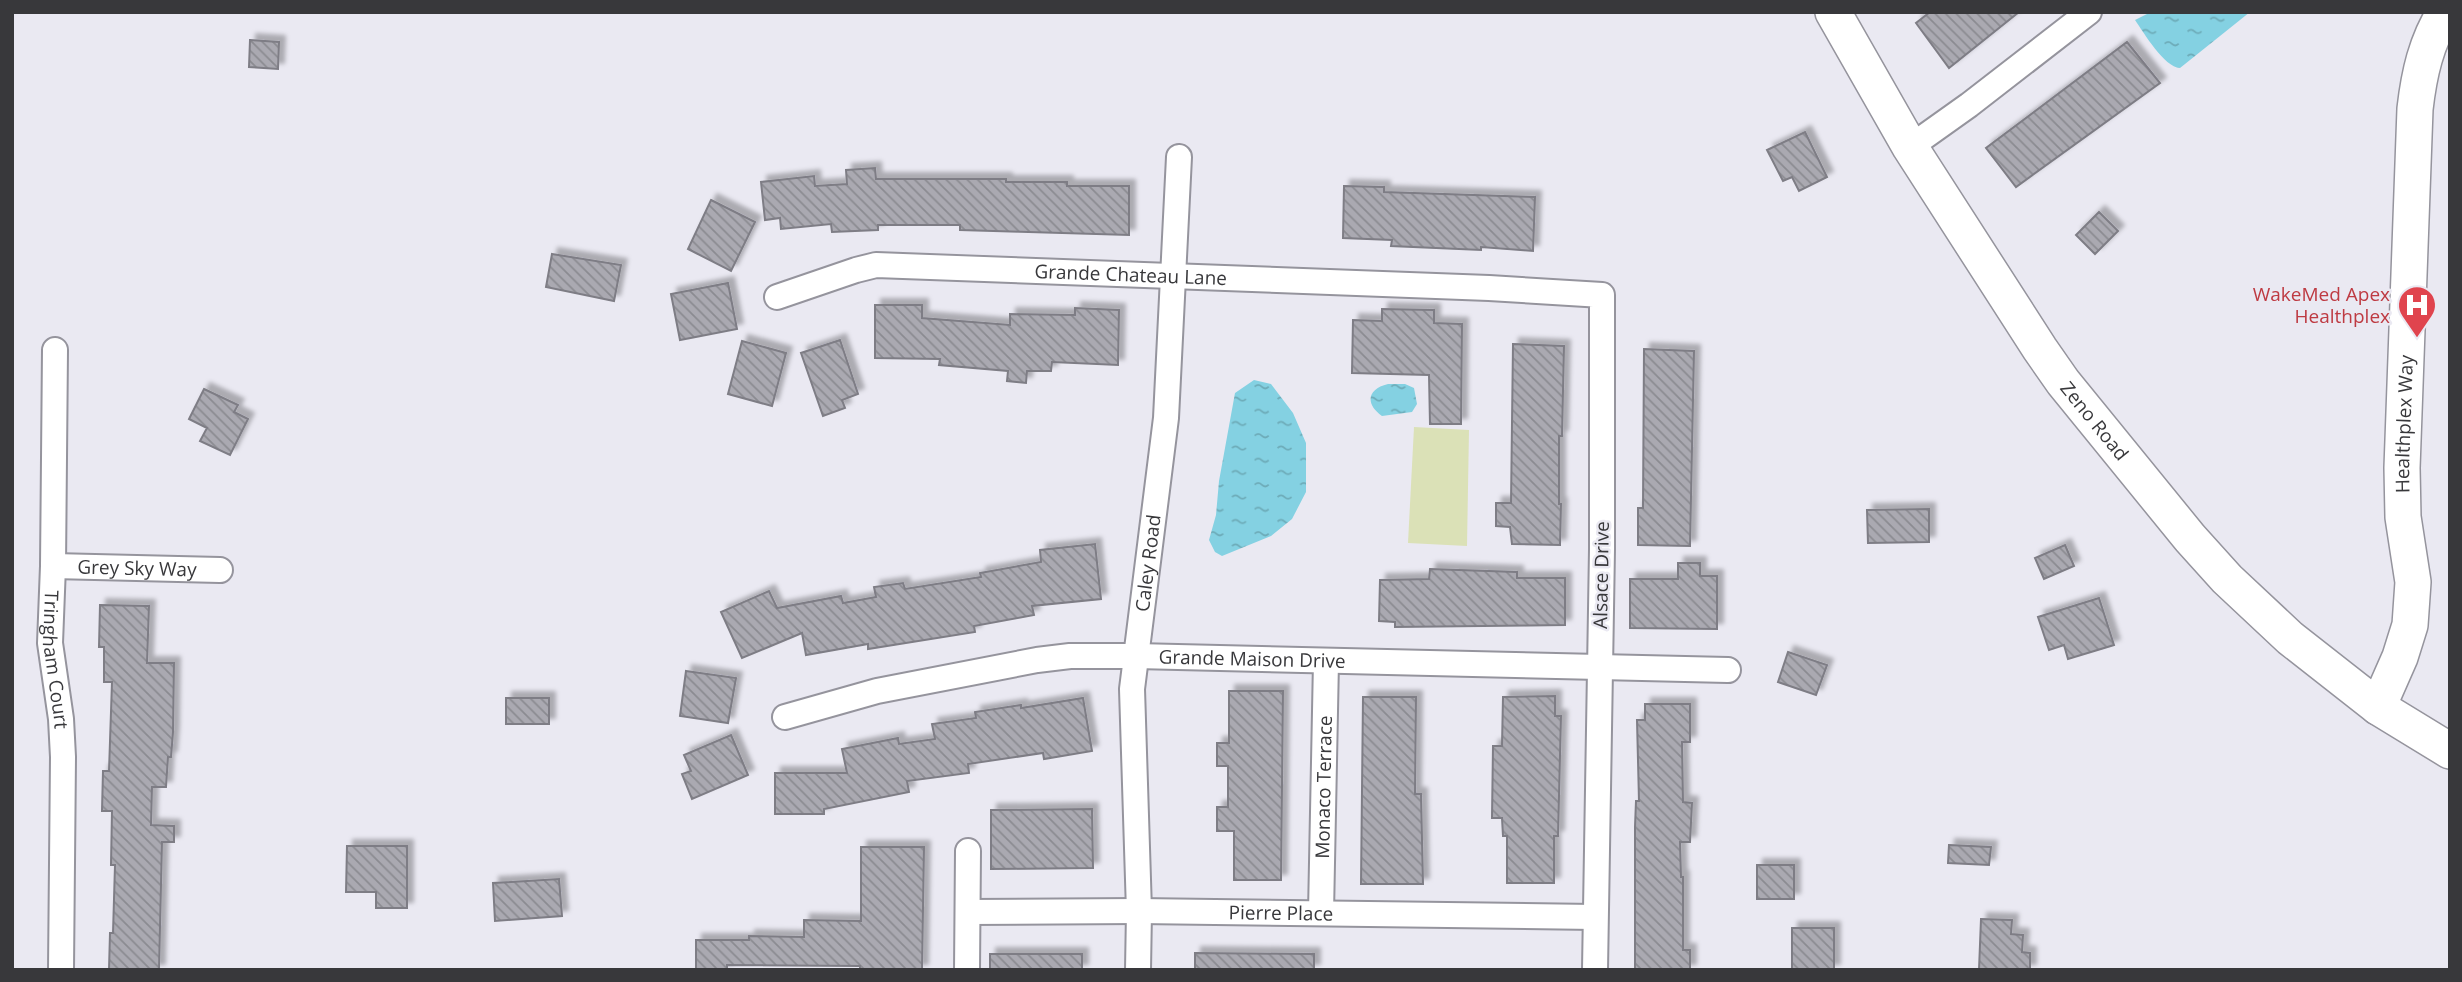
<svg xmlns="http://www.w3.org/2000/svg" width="2462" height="982" viewBox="0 0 2462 982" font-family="'Open Sans',sans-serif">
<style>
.grass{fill:#dbe1b7}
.water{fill:url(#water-ripples)}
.building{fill:url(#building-back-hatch);stroke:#7e7d85;stroke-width:2;filter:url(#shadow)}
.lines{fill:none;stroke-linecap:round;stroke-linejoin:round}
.street-casing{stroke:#95949d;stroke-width:28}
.secondary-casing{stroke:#95949d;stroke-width:38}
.street{stroke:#fff;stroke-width:24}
.secondary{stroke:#fff;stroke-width:35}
.labels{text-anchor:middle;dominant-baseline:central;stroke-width:5;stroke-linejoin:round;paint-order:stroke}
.street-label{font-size:19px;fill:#38383b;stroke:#eae9f2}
.health-label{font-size:19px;fill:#be3a42;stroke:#eae9f2;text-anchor:end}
</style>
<defs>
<pattern id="water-ripples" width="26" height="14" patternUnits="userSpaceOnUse" patternTransform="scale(1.75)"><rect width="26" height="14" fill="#84d1e2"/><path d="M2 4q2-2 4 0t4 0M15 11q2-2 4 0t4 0" fill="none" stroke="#6dabb8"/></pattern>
<pattern id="building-back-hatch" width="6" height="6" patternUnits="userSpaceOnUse" patternTransform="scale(1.75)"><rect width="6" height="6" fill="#aaa9b1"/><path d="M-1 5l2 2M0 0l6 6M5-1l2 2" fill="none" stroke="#8b8b91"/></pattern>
<filter id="shadow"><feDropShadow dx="6" dy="-6" stdDeviation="2" flood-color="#0004"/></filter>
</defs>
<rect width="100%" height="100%" fill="#eae9f2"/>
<path class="grass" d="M1414 427 1469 430 1467 546 1408 543Z"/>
<path class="water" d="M2151 12H2250L2180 68C2164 67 2144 33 2135 20Z
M1254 380 1271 384 1293 413 1306 443V492L1292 519 1271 536 1222 556 1215 552 1209 540 1216 515 1219 481 1235 393Z
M1388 384H1405L1414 388 1417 404 1412 412 1382 416C1365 404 1367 389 1388 384Z"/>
<path class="building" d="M1930 12H2019L1949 68 1916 23Z
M250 40 279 42 278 69 249 67Z
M2127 42 2160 83 2016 187 1986 148Z
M1805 132 1827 177 1799 191 1792 177 1783 181 1767 150Z
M875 168 876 179H1006V182H1067V186H1129V235L960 230V225H878V230L832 232 831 224 781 229 780 218 765 220 761 182 814 176 815 186 847 184 846 170Z
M1344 186 1384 187V192L1535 197 1533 251 1481 247V250L1391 246 1392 240 1343 238Z
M711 200 755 222 731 271 688 249Z
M2099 212 2118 231 2095 254 2076 235Z
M552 254 621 265 614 301 546 287Z
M728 283 737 329 680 340 671 294Z
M875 305H922V318L1010 325V314L1075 315V308L1119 310 1118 365 1052 362 1051 371H1027L1026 383 1007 381 1008 371 939 365 940 359 875 358Z
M1382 309 1434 310V323L1462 324 1461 424H1430L1429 375 1352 373 1353 320 1382 321Z
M840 340 858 394 842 400 845 408 823 416 801 353Z
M742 341 786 353 772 406 728 394Z
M1513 344 1564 346 1562 436H1559V504H1561L1560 545 1512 544 1510 527 1496 526V503H1511Z
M1644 349 1694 351 1690 546 1638 545V508H1643Z
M204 389 238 405 234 412 248 419 230 455 200 441 207 428 189 419Z
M1929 509V542L1868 543 1867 510Z
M1095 544 1101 599 1032 606 1034 615 974 626 975 632 868 649V644L806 655 802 633 742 658 721 612 769 591 777 608 841 596 843 603 876 597 874 587 903 583 905 589 981 577 980 573 1041 562 1040 550Z
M2065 545 2074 566 2044 579 2035 558Z
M1678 563H1700V576H1717V629L1630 628V579H1678Z
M1430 569 1517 572V578H1565V625L1395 627V622L1379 621 1380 580 1429 579Z
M2099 598 2114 645 2068 659 2064 645 2049 650 2038 617Z
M100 605 149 606 147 663H174L173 732 171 757H168L166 787H152L151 825 174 826V842H162L159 970H109L110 933H113L115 865H111L112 811H102L103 771H109L112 682H104V647H99Z
M1788 652 1827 665 1816 695 1778 682Z
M686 671 736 678 728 723 680 716Z
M1229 691H1283L1281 880H1234V831H1217V807H1228V766H1217V743H1229Z
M1555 696V716H1561L1558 836H1554V883H1507V836H1503L1502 818H1492L1493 746H1502L1503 697Z
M1363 697H1416L1415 794H1421L1423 884H1361Z
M506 698H549V724H506Z
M1083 698 1092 751 1044 759 1043 753 968 764 969 773 907 781 909 792 824 809V814H775V773H847L842 749 898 738 899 744 935 739 932 724 976 718 975 712 1021 705V708Z
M1645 704H1690V742H1682L1683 802 1692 803 1690 842H1680L1681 877H1683V950H1690V970H1635V827L1636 801H1639L1637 720H1645Z
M731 735 748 775 692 799 682 774 691 771 684 755Z
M1092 809 1093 868 991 869V810Z
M1949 845 1991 847 1989 865 1948 863Z
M347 846H407V908H376V892H346Z
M861 847H924L922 970H860V966L727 965V970H696V940H749V936L804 937V920L861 921Z
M1757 865H1794V899H1757Z
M559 879 562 916 495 921 493 883Z
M1981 919 2012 920 2011 934 2023 935 2022 952 2030 953V970H1979Z
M1792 928H1834V970H1792Z
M1195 953 1314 954V970H1195Z
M990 954H1082V970H990Z"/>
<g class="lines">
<defs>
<g id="street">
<path d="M1910 147 1969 105 2089 12"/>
<path id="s1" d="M777 297 856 270 876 265 1489 288 1602 295V549L1595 970"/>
<path id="s2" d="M55 350 53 566 50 643 61 719 63 757 61 970"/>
<path id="s3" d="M53 566 220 570"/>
<path id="s4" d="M785 717 877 691 1037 660 1070 656H1136L1728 670"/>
<path id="s5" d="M968 912 1139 911 1595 917"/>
<path id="s6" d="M1321 913 1326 661"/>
<path d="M967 970 968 851"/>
<path id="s7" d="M1138 970 1139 911 1132 689 1166 418 1179 157"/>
</g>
<g id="secondary">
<path id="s8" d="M1833 12 1910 147 2040 349 2063 382 2190 538 2227 579 2290 638 2378 707 2450 751"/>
<path id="s9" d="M2378 707 2400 657 2410 625 2413 582 2403 517 2402 468 2415 109C2419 74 2426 42 2445 12"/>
</g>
</defs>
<use href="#street" class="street-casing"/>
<use href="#secondary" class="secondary-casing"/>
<use href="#street" class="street"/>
<use href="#secondary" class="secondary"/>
</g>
<defs>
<symbol id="hospital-pin" viewBox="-11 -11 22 30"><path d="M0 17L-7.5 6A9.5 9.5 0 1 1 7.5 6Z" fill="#e0444e" stroke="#eae9f2"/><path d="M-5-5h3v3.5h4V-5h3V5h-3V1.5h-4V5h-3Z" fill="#fff"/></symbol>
</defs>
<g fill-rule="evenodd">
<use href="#hospital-pin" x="2395" y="283" width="44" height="60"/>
</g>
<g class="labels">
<g class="street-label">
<text stroke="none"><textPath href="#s1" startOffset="359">Grande Chateau Lane</textPath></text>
<text stroke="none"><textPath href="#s8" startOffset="486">Zeno Road</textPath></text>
<text stroke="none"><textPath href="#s9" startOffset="290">Healthplex Way</textPath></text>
<text stroke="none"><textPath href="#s7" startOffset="408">Caley Road</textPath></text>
<text stroke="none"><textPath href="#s3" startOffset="84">Grey Sky Way</textPath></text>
<text transform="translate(1601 575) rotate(-89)">Alsace Drive</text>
<text stroke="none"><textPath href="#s4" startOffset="474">Grande Maison Drive</textPath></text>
<text stroke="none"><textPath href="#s2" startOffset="310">Tringham Court</textPath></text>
<text stroke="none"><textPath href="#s6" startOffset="126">Monaco Terrace</textPath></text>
<text stroke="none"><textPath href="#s5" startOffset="313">Pierre Place</textPath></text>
</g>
<g class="health-label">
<text x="2390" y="294">WakeMed Apex<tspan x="2390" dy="22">Healthplex</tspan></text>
</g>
</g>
<rect width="2462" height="982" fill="none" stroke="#38383b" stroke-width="28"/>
</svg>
